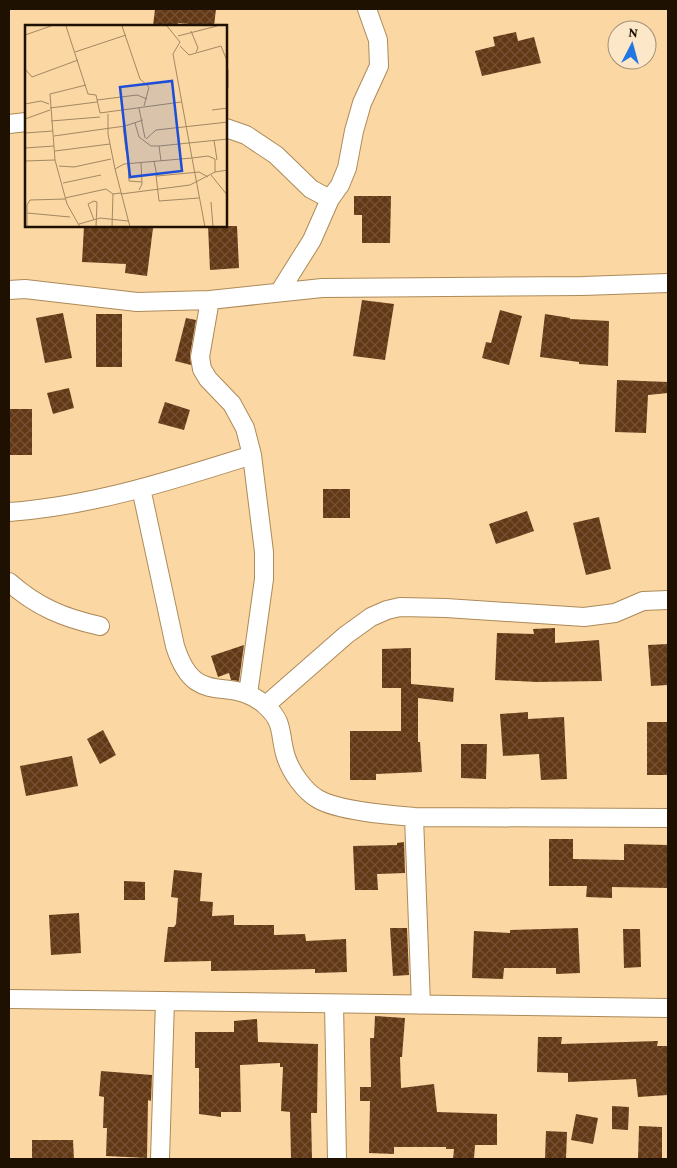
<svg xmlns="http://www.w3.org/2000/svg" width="677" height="1168" viewBox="0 0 677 1168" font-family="'Crimson Pro',serif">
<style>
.building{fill:url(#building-cross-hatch)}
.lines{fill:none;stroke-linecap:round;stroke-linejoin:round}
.minor-casing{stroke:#ac8a59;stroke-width:20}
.minor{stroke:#fff;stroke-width:18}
.inset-road{fill:none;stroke:#a38862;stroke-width:1}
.view{fill:#1d4ed8;fill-opacity:0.15;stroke:#1d4ed8;stroke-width:2.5}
.inset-edge{fill:none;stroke:#1e1101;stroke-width:2.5}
</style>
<defs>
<pattern id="building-cross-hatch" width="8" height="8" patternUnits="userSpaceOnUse" patternTransform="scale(1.25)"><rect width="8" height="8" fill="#633815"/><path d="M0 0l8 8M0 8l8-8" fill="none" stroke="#755235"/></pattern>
</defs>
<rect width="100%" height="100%" fill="#fbd7a3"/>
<path class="building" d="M155 9H216L214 26 178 23V26H153Z
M516 32 518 41 534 37 541 63 482 76 475 51 495 46 493 37Z
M354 196H391L390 243H362V215H354Z
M84 226 153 228 147 276 125 273 126 264 82 262Z
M208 226H237L239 268 210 270Z
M362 300 394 304 385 360 353 356Z
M500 310 522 316 509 365 482 358 486 342 491 343Z
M63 313 72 358 45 363 36 318Z
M96 314H122V367H96Z
M545 314 570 318V319L609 321 608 366 579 364V362L540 357Z
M186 318 196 320 190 355 191 365 175 361Z
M617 380 668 382V393L648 395 646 433 615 432Z
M69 388 74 408 53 414 47 393Z
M165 402 190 410 184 430 158 423Z
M9 409H32V455H9Z
M323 489H350V518H323Z
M527 511 534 531 496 544 489 524Z
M599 517 611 569 586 575 573 523Z
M555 628V643L599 640 602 681 537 682 495 680 497 633 534 634 533 629Z
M668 644V685L651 686 648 645Z
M244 645 239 681 231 680 229 673 218 677 211 656Z
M411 648V684L454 688 453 702 418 698V742H420L422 772 376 774V780H350V731H401V688H382V649Z
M528 712V719L564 717 567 779 541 780 539 754 503 756 500 714Z
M647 722H668V775H647Z
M103 730 116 755 100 764 87 739Z
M461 744H487L486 779 461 778Z
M72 756 78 786 26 796 20 766Z
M549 839H573V859L624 860V844L668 845V888L612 887V898L586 897 587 886H549Z
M404 842 405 873 377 874 378 890H355L353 846 397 845V843Z
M174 870 202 873 200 901 213 902 212 916 234 915V925H274V935L305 934 306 941 346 939 347 972 315 973V969L211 971V961L164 962 168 927H174L176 924 178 898 171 897Z
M124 881 145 882V900H124Z
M79 913 81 953 51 955 49 915Z
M390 928H407L409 975 393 976Z
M578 928 580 973 556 974V968H504L503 979 472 978 474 931 510 933V930Z
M623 929H640L641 967 624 968Z
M375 1016 405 1018 402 1057H400L401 1088 434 1084 437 1112 497 1114V1145H475L474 1159H453L454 1149H446V1147H394V1154L369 1153 370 1101H360V1087H371L370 1038H374Z
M257 1019 258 1042 318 1044 317 1113H311L312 1159H291L290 1112 281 1111 283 1067H280V1063L240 1065 241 1112H221V1117L199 1114V1068H195V1032H234V1021Z
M538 1037H562L561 1044 658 1041 657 1046H668V1095L638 1097 636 1079 568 1082V1073L537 1072Z
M101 1071 152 1075 151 1101 148 1100 147 1158 106 1156 107 1128H103L104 1097 99 1096Z
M612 1106 629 1107 628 1130 612 1129Z
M576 1114 598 1118 593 1144 571 1140Z
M639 1126 662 1127V1159H638Z
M546 1131 567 1132 566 1159H545Z
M32 1140H73L74 1159H32Z"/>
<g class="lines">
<defs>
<path id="minor" d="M9 124 26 122
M226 128 246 135 276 155 311 189 330 199
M9 290 25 289 137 302 210 300 322 288 583 286 668 283
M280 291 312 240 330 199 340 185 347 168 354 131 362 103 379 66 378 40 367 9
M210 300 200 357 202 369 208 379 232 404 245 428 252 455 264 552V579L248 694
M141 488 175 646C196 712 229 672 266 706 285 723 279 736 286 757 291 772 304 791 318 799 338 811 390 815 414 817L421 1005
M9 512C92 506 173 480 252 455
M9 582C37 607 64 618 100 626
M266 705 346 635 371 617 387 610 400 607 446 608 584 617 615 613 643 601 668 600
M414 817 668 818
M9 999 668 1008
M334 1004 337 1159
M160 1159 165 1001"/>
</defs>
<use href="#minor" class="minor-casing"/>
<use href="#minor" class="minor"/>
</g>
<g transform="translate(25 25)">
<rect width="202" height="202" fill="#fbd7a3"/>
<path class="inset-road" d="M41 1 63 69 71 70 75 88 156 77M97 1 115 54 124 62 119 81M142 1 155 17 148 29 167 133 183 131 190 134V147M166 6 173 23 171 27M0 10 26 1M153 11 192 1M155 21 164 30 196 21 203 38M50 27 101 10M0 44 7 52 53 35M203 44V63M72 75 112 70 122 74M0 79 16 76 24 79M25 83 72 77M114 83 120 113M187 85 203 83M83 89V109L90 144M0 94 25 85M26 96 75 92M110 98 114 112 126 121H134L136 136M98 101 101 126M0 108 28 106M29 111 100 101 118 95M121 114 131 105 203 97M189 115 192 135M134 121 203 114M0 123 29 121M30 126 85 119M30 135 25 69 61 60M0 136 30 135 42 179 55 202M129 136 132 151 174 147 183 152M103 139 104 156 117 157M34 141 49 142 86 134M131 150 134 176 174 173M186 150 203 171M38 158 76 150M114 165 117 159 116 138M96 169 165 160 190 147 203 145M40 173 81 164 88 169M186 177 188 202M2 188 45 192M69 195 63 179 69 176 72 177 71 202M54 199 75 193 103 196M2 202V180L5 175 41 174M87 202 88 169 96 168M105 202 90 144 99 139 167 133 180 202"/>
<path class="view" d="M147 56 157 146 105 152 95 62Z"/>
<rect width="202" height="202" class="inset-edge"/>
</g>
<rect width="677" height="1168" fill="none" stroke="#1e1101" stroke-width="20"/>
<g transform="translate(632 45) rotate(6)"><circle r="24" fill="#fce7c8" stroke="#a39178"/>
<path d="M0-4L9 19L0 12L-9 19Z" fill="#2177e1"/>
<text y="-8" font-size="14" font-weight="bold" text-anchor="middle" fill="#1e1101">N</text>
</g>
</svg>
